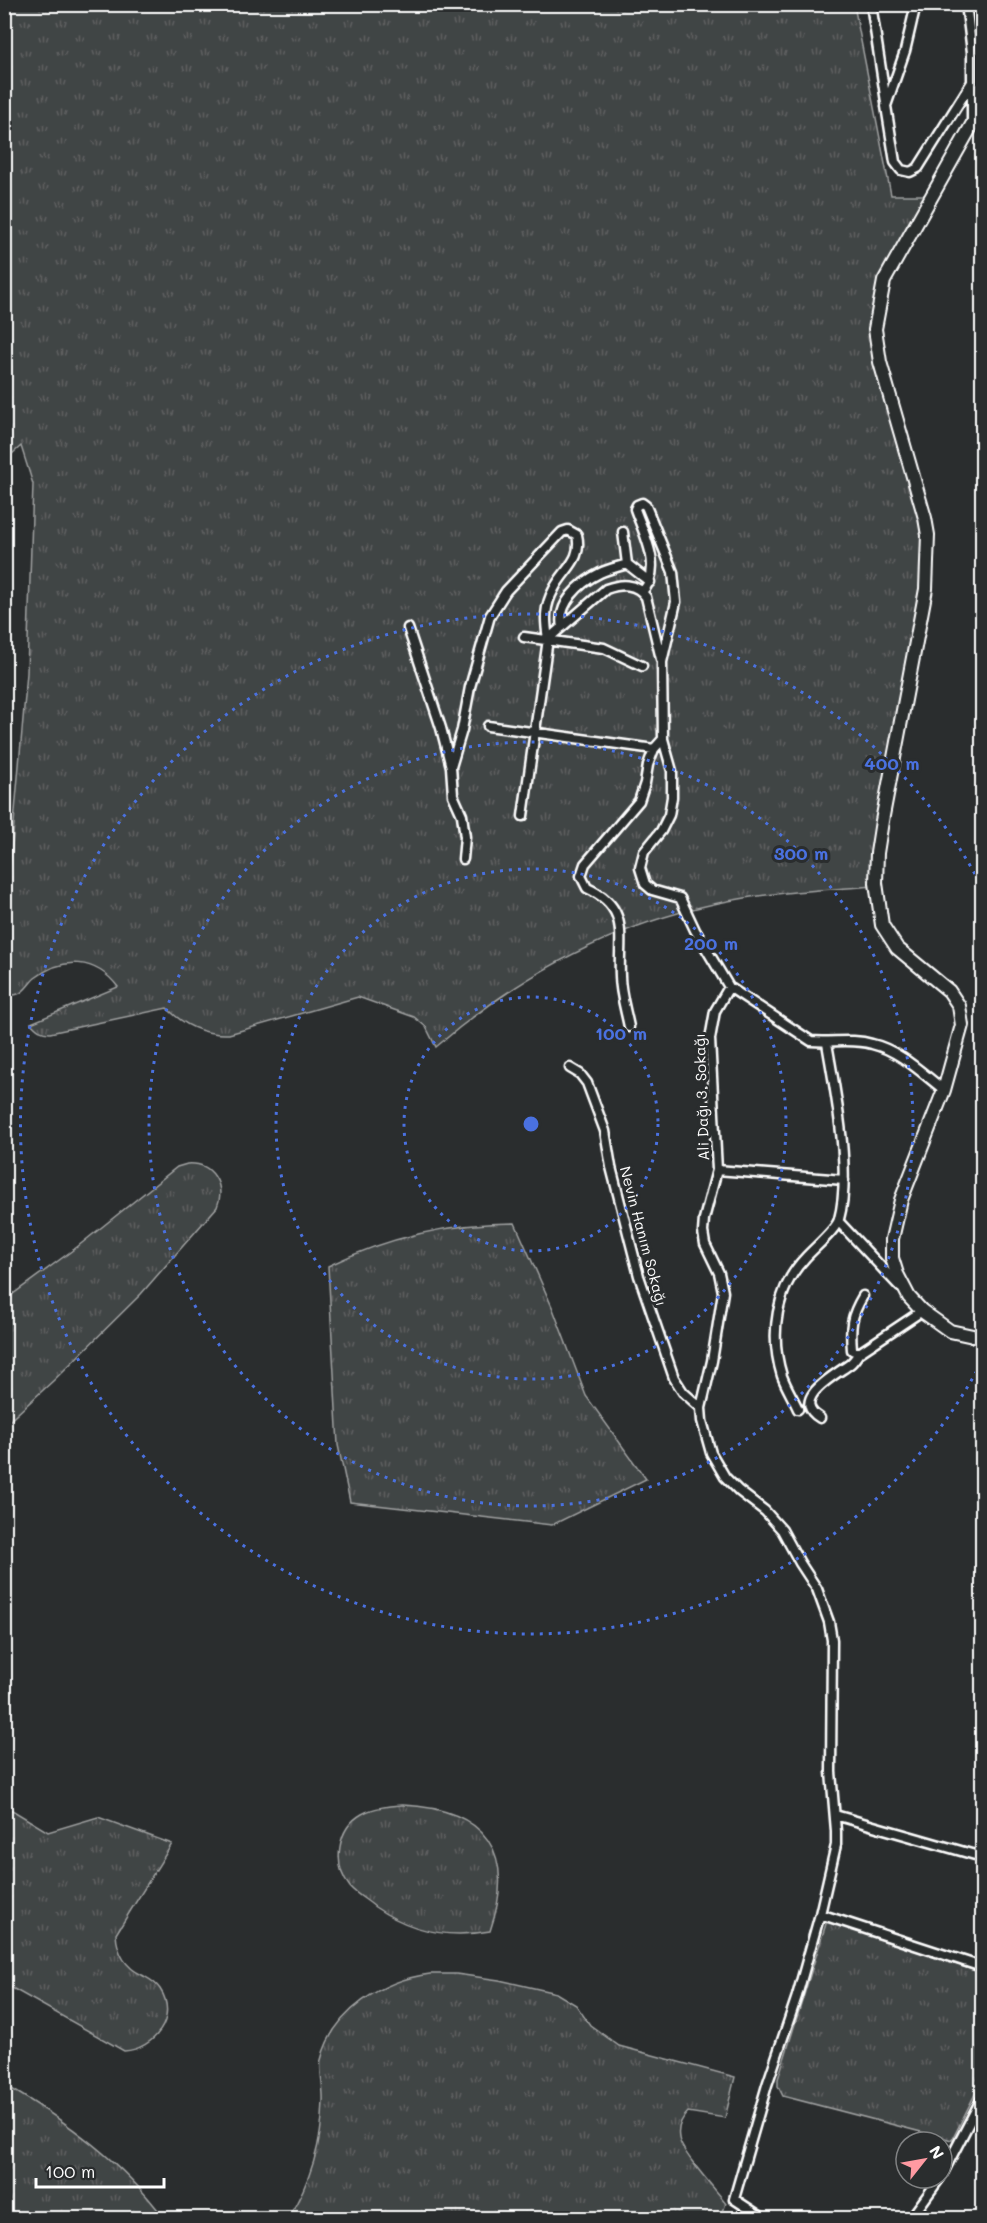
<svg xmlns="http://www.w3.org/2000/svg" width="987" height="2223" viewBox="0 0 987 2223" font-family="Mali,sans-serif">
<style>
.grass{fill:url(#grass-tufts);stroke:#a0a2a2;stroke-width:1.5}
.lines{fill:none;stroke-linecap:round;stroke-linejoin:round}
.minor-casing{stroke:#fff;stroke-width:13}
.secondary-casing{stroke:#fff;stroke-width:16}
.minor{stroke:#2a2d2e;stroke-width:8}
.secondary{stroke:#2a2d2e;stroke-width:12}
.ring{fill:none;stroke:#4a71e0;stroke-width:3;stroke-dasharray:3 6}
.labels{text-anchor:middle;dominant-baseline:central;stroke-width:6;stroke-linejoin:round;paint-order:stroke}
.street-label{font-size:15px;fill:#fff;stroke:#2a2d2e}
.centre{fill:#4a71e0;stroke:#2a2d2e;stroke-width:3}
.ring-label{font-size:18px;text-anchor:middle;font-weight:bold;fill:#4a71e0;stroke:#2a2d2e;stroke-width:6;stroke-linejoin:round;paint-order:stroke}
</style>
<defs>
<pattern id="grass-tufts" width="24" height="20" patternUnits="userSpaceOnUse" patternTransform="scale(1.5)"><rect width="24" height="20" fill="#414445"/><path d="M3 7l-1-3M5 7V3M7 7l1-3M15 17l-1-3M17 17v-4M19 17l1-3" fill="none" stroke="#5e6061"/></pattern>
</defs>
<rect width="100%" height="100%" fill="#2a2d2e"/>
<filter id="ink" filterUnits="userSpaceOnUse"><feTurbulence type="fractalNoise" baseFrequency=".0167" numOctaves="2"/><feDisplacementMap in="SourceGraphic" scale="12" xChannelSelector="R" yChannelSelector="G"/><feConvolveMatrix kernelMatrix="1 2 1 2 8 2 1 2 1" color-interpolation-filters="sRGB"/></filter>
<g filter="url(#ink)">
<path class="grass" d="M5 5H854L891 195H929L885 276 877 329 928 547 873 886C830 890 787 891 745 898 629 917 525 970 436 1047L426 1027 414 1017 358 997 229 1034C204 1035 184 1026 167 1008L50 1033C41 1033 37 1030 31 1023L118 987C96 958 63 956 35 978 29 983 25 992 18 994 13 996 9 995 5 992V927L27 673 33 484 21 446 5 460Z
M187 1164C212 1162 226 1185 217 1207L141 1294 54 1380 5 1425V1300L77 1247 177 1167Z
M515 1223 553 1309 586 1396 646 1479 552 1525 350 1502 338 1445 328 1266C388 1237 449 1223 515 1223Z
M403 1805C486 1809 517 1852 490 1931 448 1939 410 1931 375 1907 367 1900 357 1895 350 1887 332 1865 337 1828 362 1814 374 1807 390 1806 403 1805Z
M4 1808 12 1810 48 1832 98 1817 172 1844 116 1934C117 1952 125 1967 142 1975 149 1979 155 1981 160 1989 179 2018 154 2049 124 2051L5 1984Z
M829 1914 905 1947 982 1973V2080L952 2140 783 2096 778 2086V2079Z
M430 1974H456L499 1980 556 1993 576 2005 590 2025 619 2046 735 2077 725 2118 688 2112C681 2119 677 2127 679 2138 681 2152 715 2189 726 2203L721 2218H288C310 2183 322 2143 323 2101 324 2089 319 2072 321 2060 333 2011 383 1980 430 1974Z
M5 2085C66 2121 122 2161 164 2218H5Z"/>
<g class="lines">
<defs>
<path id="minor" d="M871 4 886 102
M916 4 905 51 886 106 895 162 901 170 910 172 918 168 972 82
M966 4 972 52V123
M623 532 627 564
M642 592C664 569 644 535 635 509L637 505 642 503 646 506 673 572 676 602 662 662 663 739 672 771V797L669 815 661 831 644 852 640 868 645 884 652 890 680 898 695 930 729 987 811 1041C832 1043 852 1038 872 1044 899 1050 923 1074 944 1090
M562 627C557 604 579 583 600 573 608 569 618 567 627 564L650 582
M408 628 441 728 451 767 462 730 470 687 490 616 506 591 562 532 568 530 577 535C583 560 564 569 554 589 544 607 545 620 548 639L523 816
M524 637 604 648 642 666
M548 639 606 589C621 584 636 582 646 597L661 659
M488 726 654 749
M451 767 453 795 462 815 465 837 463 859
M729 987 715 1011 710 1039 717 1170 704 1219 703 1232 705 1244 719 1273 723 1292 712 1361 701 1408 702 1421 711 1453 725 1477 739 1491 765 1511 782 1530 800 1563 817 1589 829 1622 832 1640 831 1772 836 1831V1845L820 1914 797 1996 767 2085 734 2199 763 2218
M629 1027C626 1011 620 993 620 976 618 937 631 908 587 888L581 876 585 864 639 801 645 783 648 765 654 749 663 739
M570 1068 580 1074 587 1083 605 1131 611 1167 639 1276 674 1378 683 1392 701 1408
M717 1170 844 1180
M839 1222 900 1287
M859 1353 852 1350C850 1326 851 1316 863 1296
M798 1409C793 1398 786 1387 782 1376 769 1334 776 1288 806 1257 814 1248 837 1229 839 1219 852 1172 835 1091 827 1043
M820 1418C788 1399 837 1374 850 1364 854 1361 856 1357 859 1353L922 1311
M835 1815 982 1857
M820 1914 982 1967
M942 2175 982 2098
M911 2218 940 2178"/>
<path id="secondary" d="M982 107 884 281 875 329 880 362 925 518 928 535 926 589 882 821 877 853 876 883 882 925 897 948 949 991 959 1006 962 1025 944 1090 901 1200 892 1239V1258L897 1274 909 1297 922 1311 950 1331 982 1338"/>
</defs>
<use href="#minor" class="minor-casing"/>
<use href="#secondary" class="secondary-casing"/>
<use href="#minor" class="minor"/>
<use href="#secondary" class="secondary"/>
</g>
</g>
<g class="ring">
<circle cx="531" cy="1124" r="127"/>
<circle cx="531" cy="1124" r="255"/>
<circle cx="531" cy="1124" r="382"/>
<path d="M981 1363A510 510 0 1 1 981 885"/>
</g>
<g class="labels">
<g class="street-label">
<text transform="translate(701 1097) rotate(-92)">Ali Dağı 3. Sokağı</text>
<text transform="translate(644 1236) rotate(75)">Nevin Hanım Sokağı</text>
</g>
</g>
<circle cx="531" cy="1124" r="9" class="centre"/>
<g class="ring-label">
<text x="892" y="770">400 m</text>
<text x="801" y="860">300 m</text>
<text x="711" y="950">200 m</text>
<text x="621" y="1040">100 m</text>
</g>
<rect width="987" height="2223" fill="none" stroke="#2a2d2e" stroke-width="24"/>
<rect x="12" y="12" width="963" height="2199" fill="none" stroke="#fff" stroke-width="2" filter="url(#ink)"/>
<g transform="translate(924 2160) rotate(59)"><circle r="28" fill="#2a2d2e" stroke="#7f8182" stroke-width="1.5"/>
<path d="M0-4.5L10 22L0 15L-10 22Z" fill="#ff9aa2"/>
<text y="-9" font-size="16" font-weight="bold" text-anchor="middle" fill="#ffffff">N</text>
</g>
<path d="M36 2178v9h128v-9" fill="none" stroke="#ffffff" stroke-width="3"/>
<text x="45" y="2178" font-size="18" fill="#ffffff" stroke="#2a2d2e" stroke-width="4.5" paint-order="stroke">100 m</text>
</svg>
